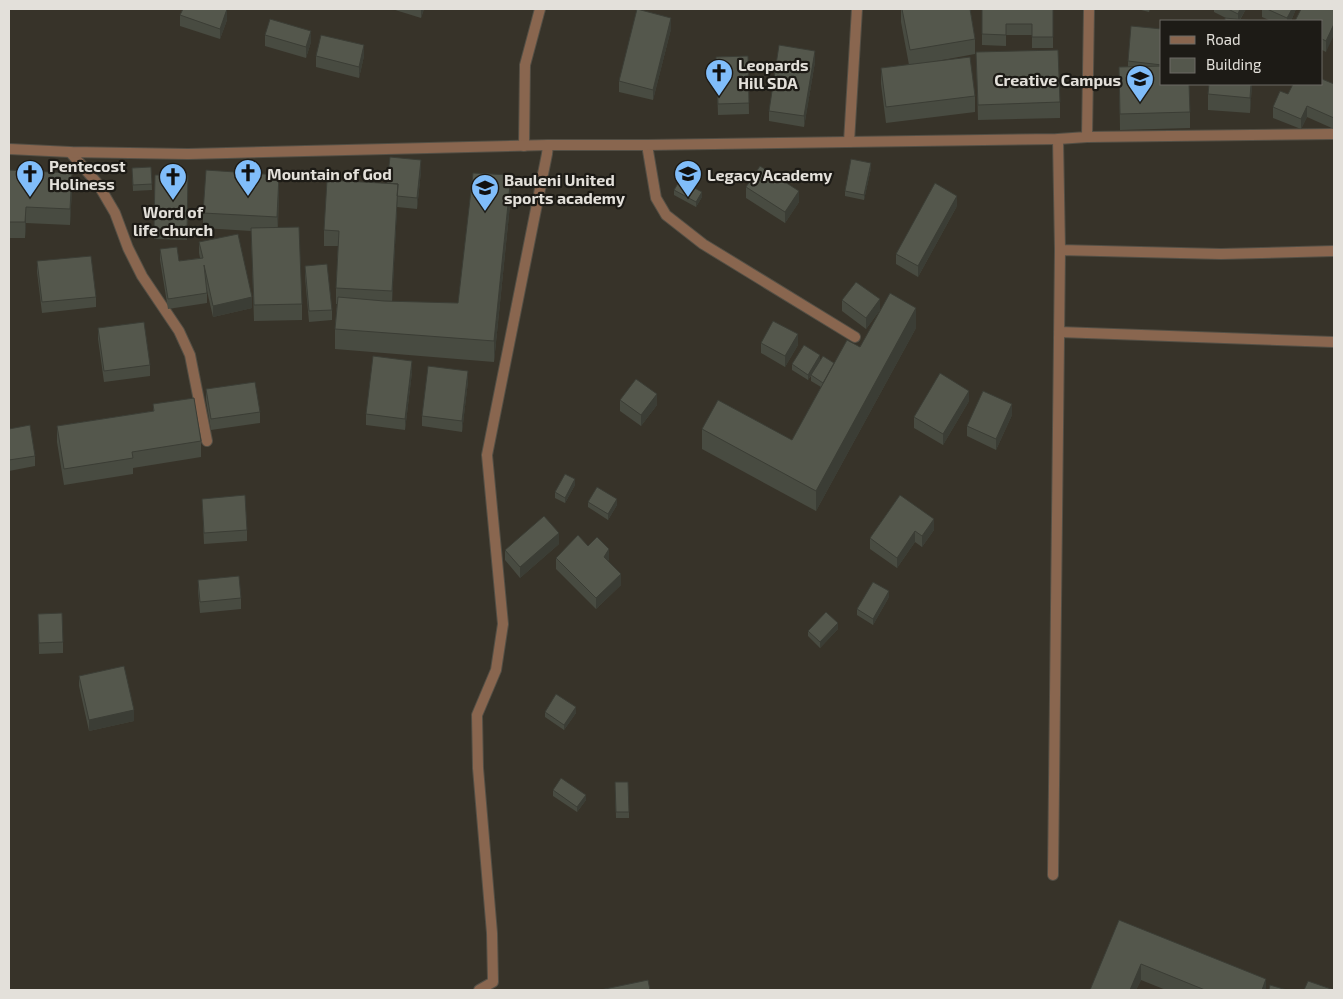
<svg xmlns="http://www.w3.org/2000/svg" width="1343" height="999" viewBox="0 0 1343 999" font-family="'Exo 2',sans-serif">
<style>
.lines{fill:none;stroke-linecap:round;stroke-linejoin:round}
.service-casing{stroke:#534f45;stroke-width:12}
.minor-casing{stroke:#534f45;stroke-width:12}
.service{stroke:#89664f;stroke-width:10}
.minor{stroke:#89664f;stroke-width:10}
.wall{fill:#484b41}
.shaded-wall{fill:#3b3d35}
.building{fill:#54574c;stroke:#3b3d35}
.labels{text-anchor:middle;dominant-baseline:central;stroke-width:4.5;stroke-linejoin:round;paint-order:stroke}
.poi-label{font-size:16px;font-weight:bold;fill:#e3e0da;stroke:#1d1b16;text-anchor:start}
</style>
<rect width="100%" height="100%" fill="#373329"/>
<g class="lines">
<defs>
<path id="service" d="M849 142 857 9
M647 145 656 198 666 215 703 244 855 337
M524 146 525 65 540 9
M70 152 98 184 115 213 128 248 142 276 179 331 190 355 207 441
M1060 250 1221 254 1334 251
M1059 332 1334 342
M1053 875 1060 250 1058 139
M479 990 493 982 492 933 478 768 477 715 496 670 503 624 487 455 547 154 548 145"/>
<path id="minor" d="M1087 137 1089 9
M9 149 70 152 188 154 548 145H647L1058 139 1087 137 1334 134"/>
</defs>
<use href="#service" class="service-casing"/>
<use href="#minor" class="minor-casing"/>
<use href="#service" class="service"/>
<use href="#minor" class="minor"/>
</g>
<path class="wall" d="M392 9H424L421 18Z
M901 9H970L975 39V54L937 61 975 96V112L886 123 881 84V68L909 65 901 22Z
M982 9H1053V48H1032V35H1006V46L982 45Z
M1137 9H1150L1149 12Z
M1214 9H1246L1240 20 1226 18 1214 12Z
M1262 9H1296L1291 21H1271L1262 17Z
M1334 9 1326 52 1322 50V21Z
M180 15 227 20 220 39 180 26Z
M671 29 653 100 619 92V81Z
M1162 29V84L1190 112V128L1120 130 1119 67H1128V61Z
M265 35 311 42 306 58 265 46Z
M976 52 1060 102V118L978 120Z
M316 56H364L359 78 316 67Z
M748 56 749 114 718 115 716 57Z
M815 62 804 127 769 121V111Z
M1252 84 1250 113 1208 110V94Z
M1334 84V129L1307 117 1301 129 1273 118V107L1288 94Z
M151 167 152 190 133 191 132 168Z
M871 168 864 200 845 196V191Z
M9 170 72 188 70 225 26 223 25 238H9Z
M421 171 417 209 397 207 392 302 458 303 511 195 494 362 335 349V329L337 304H336V288L338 246H324V230L387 183Z
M155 175H188L187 240 154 239Z
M746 187 799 202 785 223 746 198Z
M674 190 702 197 696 207 674 195Z
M279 191 278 227 302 304V320L254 321 251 231 203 228V213Z
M957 206 918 277 896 264V254Z
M199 242 252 308 213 317 207 291V303L168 309 160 260V249L179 261 200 258 199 253Z
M37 261 96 297V307L42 313 37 272Z
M305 266 332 310V320L309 322 305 277Z
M842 300 880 310 866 329 842 311Z
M98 328 150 365V376L104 382 98 339Z
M916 328 816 511 702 449V429L792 440 821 387 811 381V376L808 380 792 370V364L820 361 834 363 860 347Z
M761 343 798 345 785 367 761 353Z
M412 372 405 430 366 425V414Z
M468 381 462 432 422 426V416Z
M206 389 260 412V423L211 430 206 400Z
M620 400 657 405 641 426 620 411Z
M969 401 943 445 914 428V417Z
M153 404 201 441V457L133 468V474L64 485 57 442V426L153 411Z
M1012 415 996 450 967 436V426Z
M9 429 35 456V466L9 471Z
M575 485 565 503 555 498V492Z
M900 495 934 530 922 547 915 542 897 568 870 549V538Z
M202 499 247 530V541L204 544Z
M588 502 617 505 608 520 588 507Z
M559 544 520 578 505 560V550Z
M588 546 609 559 608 561 621 585 596 609 556 569V558Z
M198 580 241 598V609L200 613 198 591Z
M889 597 873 625 857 615V609Z
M38 614 63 642V653L39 654Z
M838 629 820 648 808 636V631Z
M79 676 134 721 89 731 79 686Z
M545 712 576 713 564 730 545 717Z
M615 782 629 812V818H616Z
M553 790 586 800 577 812 553 796Z
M1119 920 1266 990H1166L1141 980 1136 990H1090Z"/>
<path class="shaded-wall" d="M227 9V20L220 39V29Z
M421 9H424L421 18Z
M1240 9H1246L1239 21H1238V14Z
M1292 9H1296L1291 21H1287V18Z
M671 18V29L653 100V90Z
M1334 24V35L1326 52V41Z
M311 31V42L306 58V47Z
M364 45V56L359 78V67Z
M815 51V62L804 127V116Z
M1251 84H1252L1250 113V98Z
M1307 106V117L1301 129V119Z
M421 160V171L417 209V198Z
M871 163V168L864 200V195Z
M72 173V188L70 225V209Z
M279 175V191L277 233V217Z
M511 175V195L494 362V341Z
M398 184 397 207 392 307V291Z
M799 191V202L785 223V212Z
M702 192V197L696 207V202Z
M957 196V206L918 277V266Z
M26 207V223L25 238V222Z
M252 297V308L213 317V306Z
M880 299V310L866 329V318Z
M916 308V328L816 511V491Z
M798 334V345L785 367V356Z
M820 355V361L808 380V375Z
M412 361V372L405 430V419Z
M468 371V381L462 432V421Z
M969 391V401L943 445V434Z
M657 394V405L641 426V415Z
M1012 404V415L996 450V439Z
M575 479V485L565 503V498Z
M617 499V505L608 520V514Z
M934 519V530L922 547V536Z
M915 531V542L897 568V558Z
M559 533V544L520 578V567Z
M609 549V559L604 568V557Z
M621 574V585L596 609V598Z
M889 591V597L873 625V619Z
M838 623V629L820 648V642Z
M576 707V713L564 730V725Z
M134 710V721L89 731V720Z
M586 795V800L577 812V807Z
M1141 964V980L1136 990H1130Z
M1266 979V990H1262Z"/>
<path class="building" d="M183 9H227L220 29 180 15Z
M637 9 671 18 653 90 619 81Z
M902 9H970L975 39 910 50Z
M982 9H1053V37H1032V24H1006V35L982 34Z
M1228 9H1240L1238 14Z
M1267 9H1292L1287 18Z
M1301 9H1334V24L1326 41 1322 39V21H1295Z
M1225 18 1256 21H1225Z
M270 19 311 31 306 47 265 35Z
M1131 26 1162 29V65L1128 61Z
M321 35 364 45 359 67 316 56Z
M779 45 815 51 804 116 769 111Z
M1058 50 1060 102 978 105 976 52Z
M748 56 749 103 718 104 716 57Z
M970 57 975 96 886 107 881 68Z
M1162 66V84H1189L1190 112 1120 114 1119 67Z
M1322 79 1334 84V118L1307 106 1301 119 1273 107 1280 91 1288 94 1293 84H1322Z
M1209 84H1251L1250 98 1208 94Z
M390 157 421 160 417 198 397 196 398 184 387 183Z
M851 159 871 163 864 195 845 191Z
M760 166 799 191 785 212 746 187Z
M151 167 152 184 133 185 132 168Z
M9 170 72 173 70 209 26 207 25 222H9Z
M206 170 279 175 277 217 203 213Z
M473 173 511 175 494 341 335 329 338 297 384 301 458 303Z
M155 175H188L187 230 154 229Z
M327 180 398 184 392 291 336 288 339 231 324 230Z
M680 180 702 192 696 202 674 190Z
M935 183 957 196 918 266 896 254Z
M299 227 302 304 254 305 251 228Z
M238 234 252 297 213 306 204 265 207 293 168 299 160 249 177 247 179 261 203 258 199 242Z
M91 256 96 297 42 302 37 261Z
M327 264 332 310 309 311 305 266Z
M856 282 880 299 866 318 842 300Z
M890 293 916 308 816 491 702 429 718 400 792 440 847 340 860 347Z
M773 321 798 334 785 356 761 343Z
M144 322 150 365 104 371 98 328Z
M804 345 820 355 808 375 792 364Z
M373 356 412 361 405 419 366 414Z
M823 356 834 363 823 383 811 375Z
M428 366 468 371 462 421 422 416Z
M940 373 969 391 943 434 914 417Z
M636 379 657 394 641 415 620 400Z
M255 382 260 412 211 419 206 389Z
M983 391 1012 404 996 439 967 426Z
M194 398 201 441 132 452 133 458 64 469 57 426 154 411 153 404Z
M30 425 35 456 9 460V429Z
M565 474 575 479 565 498 555 492Z
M597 487 617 499 608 514 588 502Z
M245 495 247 530 204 533 202 499Z
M900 495 934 519 922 536 915 531 897 558 870 538Z
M544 516 559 533 520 567 505 550Z
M578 535 588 546 597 537 609 549 604 557 621 574 596 598 556 558Z
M239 576 241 598 200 602 198 580Z
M873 582 889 591 873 619 857 609Z
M826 612 838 623 820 642 808 631Z
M62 613 63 642 39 643 38 614Z
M124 666 134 710 89 720 79 676Z
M556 694 576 707 564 725 545 712Z
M561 778 586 795 577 807 553 790Z
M615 782H628L629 812H616Z
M1119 920 1266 979 1262 990H1205L1141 964 1130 990H1090Z
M648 980 650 990H600Z
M1308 981 1334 990H1304Z
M1270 985 1287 990H1269Z"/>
<defs>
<symbol id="church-pin" viewBox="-11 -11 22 30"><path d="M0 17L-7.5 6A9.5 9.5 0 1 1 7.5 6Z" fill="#80bdfa" stroke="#1d1b16"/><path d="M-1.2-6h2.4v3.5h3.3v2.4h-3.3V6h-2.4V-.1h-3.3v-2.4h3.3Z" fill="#111"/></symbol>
<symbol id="school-pin" viewBox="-11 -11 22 30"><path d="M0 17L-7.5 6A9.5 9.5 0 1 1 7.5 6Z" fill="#80bdfa" stroke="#1d1b16"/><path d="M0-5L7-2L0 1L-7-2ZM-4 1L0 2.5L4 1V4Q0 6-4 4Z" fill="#111"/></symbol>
</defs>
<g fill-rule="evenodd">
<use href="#church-pin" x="703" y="57" width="32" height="43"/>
<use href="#school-pin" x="1124" y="63" width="32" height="43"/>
<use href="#church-pin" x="232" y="157" width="32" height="43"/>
<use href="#church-pin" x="14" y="158" width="32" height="43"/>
<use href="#school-pin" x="672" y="158" width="32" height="43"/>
<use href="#church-pin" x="157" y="161" width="32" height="43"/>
<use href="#school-pin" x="469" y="172" width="32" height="43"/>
</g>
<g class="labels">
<g class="poi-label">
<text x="738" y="64">Leopards<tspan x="738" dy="18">Hill SDA</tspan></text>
<text x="1121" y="79" text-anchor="end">Creative Campus</text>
<text x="49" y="165">Pentecost<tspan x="49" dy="18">Holiness</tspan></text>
<text x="267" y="173">Mountain of God</text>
<text x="707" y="174">Legacy Academy</text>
<text x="504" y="179">Bauleni United<tspan x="504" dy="18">sports academy</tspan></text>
<text x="173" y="211" text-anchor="middle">Word of<tspan x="173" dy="18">life church</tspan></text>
</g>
</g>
<rect width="1343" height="999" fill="none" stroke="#e3e0da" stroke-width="20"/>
<rect x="1160" y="20" width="162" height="65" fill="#1d1b16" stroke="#6c6a64"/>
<rect x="1170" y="36" width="25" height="8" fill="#89664f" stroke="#6c6a64"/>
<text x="1206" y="45" font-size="15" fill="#e3e0da">Road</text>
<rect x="1170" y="58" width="25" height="15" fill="#54574c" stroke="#6c6a64"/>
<text x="1206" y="70" font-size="15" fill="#e3e0da">Building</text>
</svg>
